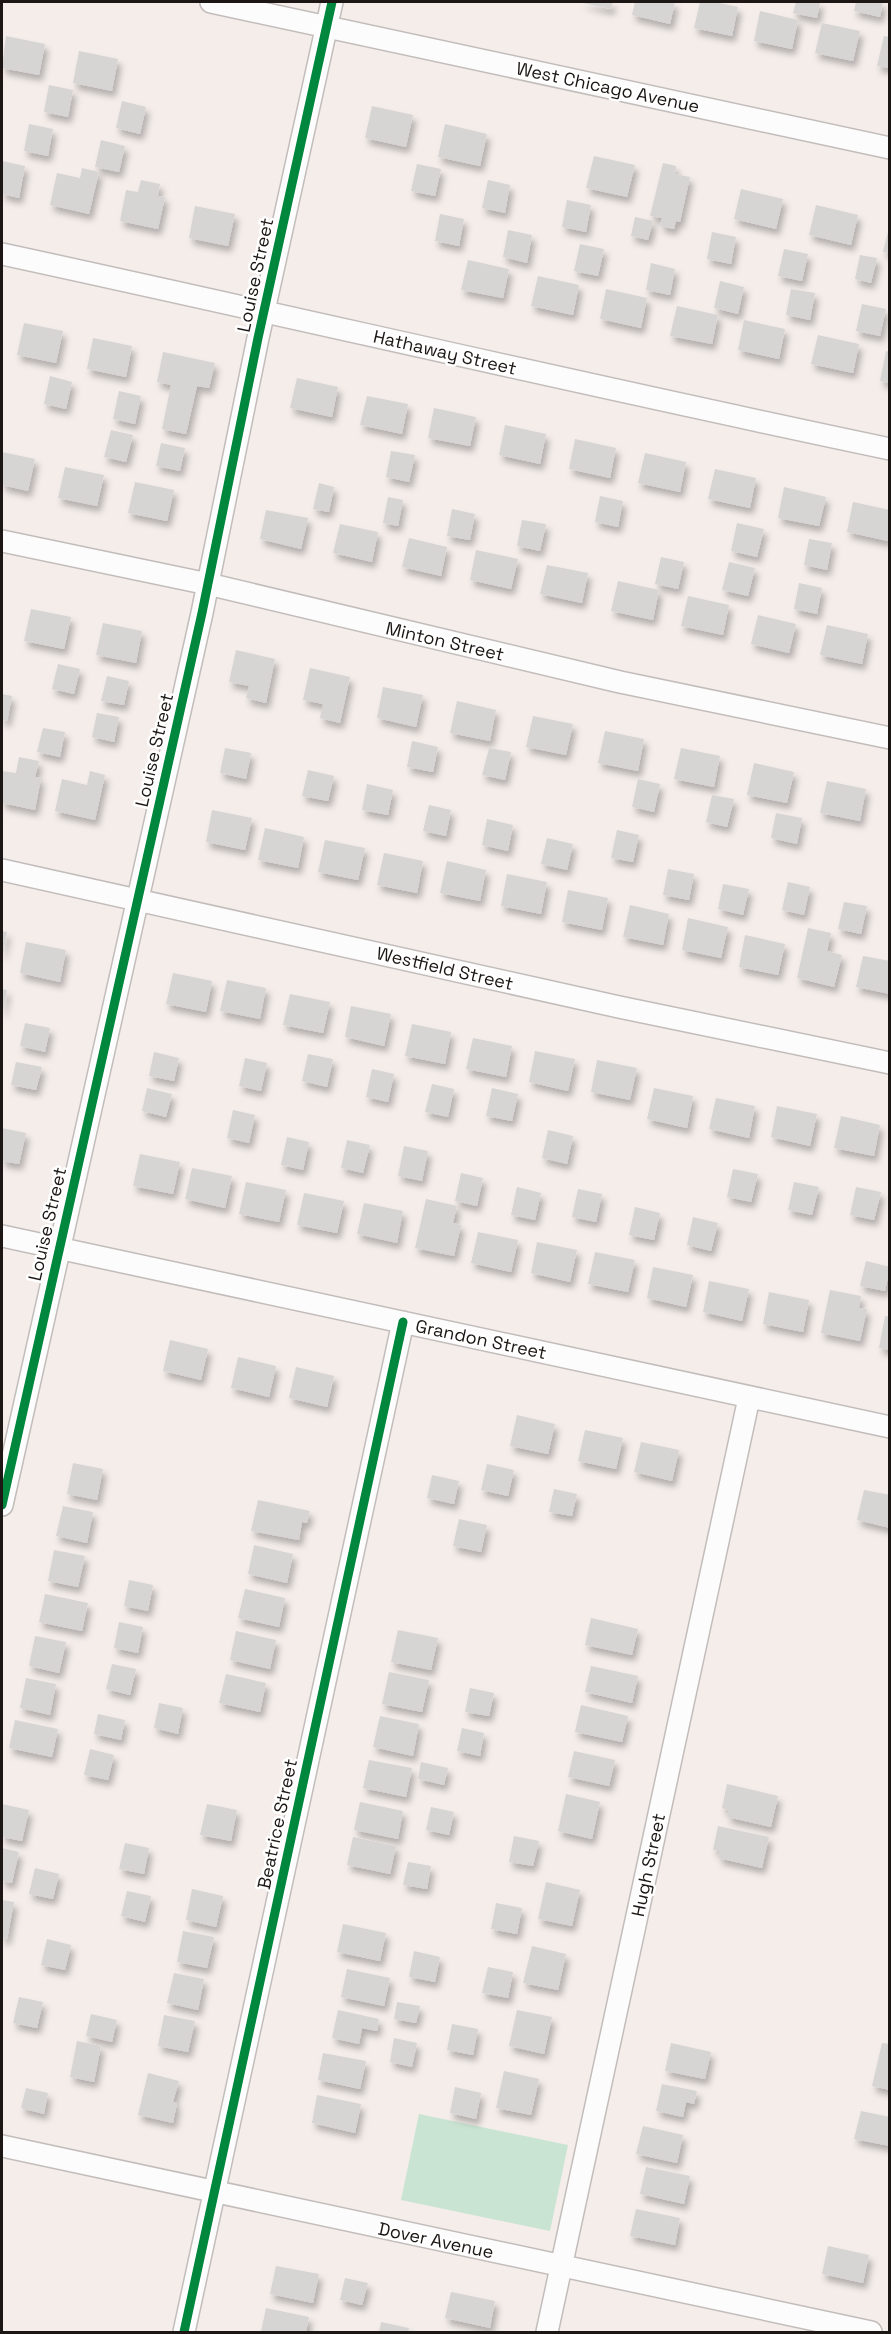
<svg xmlns="http://www.w3.org/2000/svg" width="891" height="2334" viewBox="0 0 891 2334" font-family="'Space Grotesk',sans-serif">
<style>
.green{fill:#cae4d3}
.building{fill:#d7d4d4;filter:url(#shadow)}
.lines{fill:none;stroke-linecap:round;stroke-linejoin:round}
.street-casing{stroke:#c2bdbb;stroke-width:24}
.street{stroke:#fdfcfc;stroke-width:21}
.cycleway-casing{stroke:#fff;stroke-width:13}
.cycleway{stroke:#00873e;stroke-width:9}
.labels{text-anchor:middle;dominant-baseline:central;stroke-width:5;stroke-linejoin:round;paint-order:stroke}
.street-label{font-size:18px;fill:#1c1715;stroke:#fff}
</style>
<defs>
<filter id="shadow"><feDropShadow dx="3.5" dy="6" stdDeviation="3" flood-color="#0004"/></filter>
</defs>
<rect width="100%" height="100%" fill="#f4edea"/>
<path class="green" d="M419 2114 568 2145 550 2231 401 2200Z"/>
<path class="building" d="M579 2H613L611 9Z
M635 2H675L670 24 632 15Z
M700 2H715L738 7 732 36 694 28Z
M796 2H820L817 18 793 13Z
M856 2H883L880 17 854 11Z
M760 11 798 20 792 49 754 41Z
M822 23 860 31 853 61 815 53Z
M6 36 45 44 39 75 2 68Z
M884 36 890 37V68L877 66Z
M79 51 118 59 112 91 73 83Z
M49 85 73 90 68 117 44 112Z
M122 101 146 107 140 134 116 128Z
M372 106 413 115 406 147 365 138Z
M29 124 53 129 48 156 24 151Z
M445 124 487 134 480 166 438 157Z
M101 140 125 146 119 172 95 167Z
M594 156 635 165 627 197 586 188Z
M2 161 25 166 19 198 2 194Z
M663 163 676 166 675 174 690 177 680 222 676 221 674 229 660 226 662 218 650 216Z
M417 164 441 169 435 196 411 191Z
M82 168 99 172 89 214 50 205 57 173 80 178Z
M141 180 160 184 158 196 165 197 158 229 120 221 126 190 138 192Z
M488 180 510 185 505 213 482 208Z
M741 189 783 199 776 229 734 219Z
M567 200 591 205 586 232 562 227Z
M816 205 858 215 851 245 809 235Z
M195 206 235 214 228 246 189 238Z
M440 214 464 219 459 246 435 241Z
M635 217 653 221 648 240 631 236Z
M889 228H890V253L883 252Z
M508 230 532 235 527 263 503 257Z
M712 232 736 237 731 264 707 259Z
M580 244 604 249 598 276 574 271Z
M784 249 808 254 802 281 778 276Z
M860 255 877 258 871 283 855 279Z
M468 260 509 269 503 298 461 290Z
M651 263 675 269 670 295 646 290Z
M538 276 579 285 573 315 531 306Z
M720 281 744 287 738 314 714 308Z
M606 289 647 298 641 328 600 319Z
M791 289 815 293 810 320 786 315Z
M862 304 886 309 880 336 856 331Z
M677 306 718 315 712 344 670 336Z
M744 320 785 329 779 359 738 350Z
M24 323 63 331 56 363 17 355Z
M818 335 859 344 853 373 811 364Z
M93 338 132 346 126 377 87 369Z
M886 351 890 352V383L880 381Z
M163 352 215 363 209 388 197 386 186 434 162 429 171 385 157 382Z
M50 376 72 382 66 409 44 404Z
M297 378 338 387 332 417 290 408Z
M119 391 141 396 135 424 113 419Z
M367 396 408 404 402 434 360 425Z
M434 408 476 417 470 446 428 438Z
M505 425 546 434 540 464 499 455Z
M111 430 133 435 126 462 104 457Z
M575 439 616 448 610 478 569 469Z
M161 443 185 448 180 471 156 466Z
M391 451 415 455 409 482 386 477Z
M2 452 35 459 28 491 2 485Z
M645 453 686 462 680 492 638 483Z
M65 467 104 475 97 506 58 498Z
M715 469 756 478 750 508 708 499Z
M135 482 174 490 167 521 128 513Z
M319 483 334 487 329 512 313 509Z
M784 487 826 497 819 526 778 518Z
M600 496 623 501 618 527 595 522Z
M388 497 403 500 398 526 383 523Z
M853 502 890 510 888 541 847 532Z
M452 509 475 514 470 540 447 536Z
M266 510 308 518 301 549 260 539Z
M522 520 546 524 540 551 517 546Z
M737 523 764 529 757 557 731 551Z
M340 524 378 532 372 562 333 553Z
M409 538 447 547 441 576 402 567Z
M809 539 832 543 827 570 804 565Z
M476 550 518 559 511 589 470 580Z
M661 557 684 562 678 589 655 584Z
M729 562 755 568 748 596 722 590Z
M547 565 588 573 582 603 540 594Z
M618 581 659 590 653 620 611 611Z
M799 583 822 588 817 614 794 609Z
M688 596 729 605 723 635 681 626Z
M31 609 71 617 64 649 24 641Z
M758 615 796 624 789 653 751 644Z
M103 623 142 631 136 663 96 655Z
M827 625 868 634 862 664 820 655Z
M236 650 275 659 266 703 246 698 249 686 229 682Z
M58 664 80 669 74 694 52 689Z
M310 668 350 677 340 723 320 718 323 704 303 700Z
M107 676 129 681 124 705 101 701Z
M383 687 423 695 416 727 377 718Z
M2 694 12 696 7 721 2 720Z
M457 701 496 710 490 741 450 733Z
M97 713 119 717 114 742 92 737Z
M533 716 573 724 566 755 526 747Z
M43 728 65 732 60 757 37 752Z
M605 731 644 739 638 771 598 763Z
M412 741 438 747 433 772 407 767Z
M225 748 251 753 246 779 220 773Z
M489 748 511 752 505 780 482 775Z
M681 748 720 756 714 787 674 779Z
M19 757 39 761 35 777 41 778 35 810 2 803V771L16 773Z
M754 763 794 772 787 803 747 795Z
M308 770 334 776 328 801 302 796Z
M90 771 105 775 95 820 55 811 62 779 87 785Z
M638 779 660 784 654 812 632 807Z
M827 781 866 789 860 821 820 813Z
M367 784 393 790 388 815 362 810Z
M712 795 734 799 727 827 706 822Z
M429 805 451 810 446 836 423 831Z
M212 810 252 818 245 850 206 842Z
M776 813 802 818 797 844 771 838Z
M487 819 513 825 508 851 482 845Z
M265 828 304 837 298 868 258 860Z
M617 830 639 835 633 862 611 858Z
M547 838 573 844 567 870 541 864Z
M325 840 365 848 358 880 318 872Z
M384 853 423 861 417 893 377 885Z
M447 861 486 870 480 901 440 893Z
M668 869 694 874 689 900 663 895Z
M507 874 547 882 541 914 501 906Z
M788 882 810 887 804 915 782 910Z
M723 884 749 889 743 915 718 909Z
M568 890 608 898 602 930 562 922Z
M844 902 867 906 861 934 838 929Z
M630 905 669 914 663 945 623 937Z
M688 918 728 927 721 958 682 950Z
M808 928 831 933 827 951 842 955 834 987 797 978Z
M2 931 7 932 3 954H2Z
M745 935 785 944 778 975 739 967Z
M26 942 66 950 60 982 20 973Z
M863 956 890 961V994L856 987Z
M173 973 212 981 206 1012 166 1004Z
M227 980 266 988 260 1019 220 1011Z
M2 989 7 990 3 1012H2Z
M290 994 330 1002 323 1033 283 1025Z
M351 1006 391 1014 384 1046 345 1037Z
M25 1023 50 1028 45 1052 20 1046Z
M412 1024 451 1032 445 1064 405 1056Z
M473 1038 512 1046 506 1077 466 1069Z
M535 1051 575 1059 568 1091 529 1082Z
M154 1052 179 1058 174 1081 149 1076Z
M308 1054 333 1059 327 1087 302 1081Z
M245 1058 267 1063 261 1091 239 1086Z
M597 1060 637 1068 630 1100 591 1092Z
M16 1062 42 1067 36 1090 11 1085Z
M372 1069 394 1074 388 1102 366 1097Z
M432 1084 454 1089 448 1117 425 1112Z
M147 1088 172 1094 166 1117 142 1111Z
M492 1088 518 1094 512 1121 486 1116Z
M654 1088 693 1096 687 1128 647 1119Z
M716 1098 755 1106 749 1138 709 1129Z
M777 1106 817 1114 810 1146 771 1137Z
M233 1110 255 1115 249 1143 227 1138Z
M841 1116 880 1125 874 1156 834 1148Z
M2 1128 26 1133 19 1164 2 1161Z
M548 1130 573 1136 567 1164 542 1158Z
M287 1137 309 1142 303 1170 281 1165Z
M347 1140 370 1145 363 1173 341 1168Z
M404 1146 428 1151 422 1181 398 1176Z
M140 1154 180 1162 173 1194 133 1186Z
M192 1168 232 1176 225 1208 185 1199Z
M733 1169 758 1174 751 1202 727 1197Z
M461 1173 483 1178 477 1206 455 1201Z
M246 1182 286 1190 279 1222 239 1214Z
M794 1182 819 1187 812 1215 788 1210Z
M517 1187 541 1193 535 1220 511 1215Z
M856 1187 881 1192 874 1220 850 1215Z
M578 1189 602 1194 596 1222 572 1217Z
M304 1193 344 1201 337 1233 297 1225Z
M426 1199 457 1206 453 1223 461 1225 454 1256 415 1248Z
M364 1203 403 1211 397 1243 357 1234Z
M635 1207 660 1213 654 1240 629 1235Z
M693 1217 718 1223 711 1251 687 1245Z
M478 1232 518 1240 511 1272 471 1263Z
M537 1242 577 1250 570 1282 531 1273Z
M595 1252 635 1260 628 1292 588 1284Z
M866 1261 890 1267 885 1291 860 1286Z
M653 1267 693 1275 686 1307 647 1298Z
M709 1281 749 1289 742 1321 703 1312Z
M830 1290 861 1296 859 1308 867 1309 860 1341 821 1333Z
M769 1292 809 1300 803 1332 763 1324Z
M885 1316 890 1317V1350L879 1348Z
M170 1340 208 1349 201 1380 163 1371Z
M238 1357 276 1366 269 1397 231 1388Z
M296 1367 334 1376 327 1407 289 1398Z
M517 1415 555 1424 548 1454 510 1446Z
M585 1430 623 1438 616 1469 578 1461Z
M641 1442 679 1450 672 1481 634 1472Z
M73 1463 103 1469 97 1500 67 1494Z
M487 1464 514 1470 508 1496 481 1490Z
M432 1475 459 1481 454 1504 427 1498Z
M554 1489 577 1494 572 1516 549 1512Z
M864 1490 890 1495V1528L857 1520Z
M258 1500 310 1511 307 1523 302 1522 299 1540 251 1531Z
M63 1506 93 1512 87 1543 56 1536Z
M459 1519 487 1525 481 1552 453 1546Z
M254 1545 293 1554 287 1583 248 1574Z
M54 1550 85 1556 78 1587 48 1581Z
M129 1580 153 1585 148 1611 124 1606Z
M245 1589 285 1598 279 1627 238 1618Z
M45 1594 88 1603 82 1631 39 1622Z
M591 1618 638 1629 632 1655 585 1645Z
M119 1622 143 1627 138 1653 114 1648Z
M398 1630 438 1638 431 1670 391 1662Z
M236 1631 276 1640 270 1669 230 1660Z
M35 1636 66 1642 59 1673 29 1666Z
M112 1664 136 1669 130 1695 106 1689Z
M591 1666 638 1676 632 1703 585 1692Z
M389 1672 429 1680 422 1712 382 1704Z
M226 1674 266 1683 260 1712 219 1703Z
M26 1678 56 1684 50 1715 20 1708Z
M470 1688 494 1693 489 1716 465 1712Z
M159 1703 183 1708 178 1734 154 1728Z
M581 1705 628 1716 622 1742 575 1732Z
M98 1714 125 1720 121 1740 94 1734Z
M380 1716 419 1724 413 1756 373 1747Z
M15 1720 58 1729 52 1757 9 1748Z
M462 1728 484 1733 480 1756 457 1751Z
M90 1749 114 1755 108 1780 84 1775Z
M574 1751 615 1760 609 1786 568 1777Z
M369 1760 412 1768 406 1797 363 1788Z
M421 1762 448 1768 444 1785 418 1779Z
M727 1784 778 1796 771 1827 727 1817 729 1810 722 1808Z
M566 1794 600 1802 592 1839 558 1831Z
M360 1802 403 1811 398 1839 354 1830Z
M2 1804 29 1810 22 1841 2 1837Z
M207 1804 237 1810 231 1841 200 1835Z
M431 1807 454 1812 449 1835 426 1830Z
M718 1826 769 1837 762 1868 718 1858 720 1851 713 1850Z
M514 1836 539 1841 533 1866 509 1862Z
M353 1837 396 1846 390 1874 347 1865Z
M125 1843 149 1848 144 1874 119 1869Z
M2 1848 19 1852 12 1883 2 1881Z
M408 1862 431 1866 427 1889 403 1885Z
M35 1868 59 1874 53 1899 29 1894Z
M546 1882 580 1890 572 1926 538 1919Z
M192 1889 223 1896 216 1927 186 1920Z
M127 1891 151 1896 145 1922 121 1916Z
M2 1900 14 1902 7 1939 2 1938Z
M496 1903 522 1908 517 1934 491 1929Z
M343 1924 386 1933 380 1961 337 1952Z
M183 1931 214 1937 207 1968 177 1962Z
M47 1939 71 1945 65 1970 41 1965Z
M532 1946 566 1954 558 1990 523 1983Z
M414 1951 440 1957 435 1982 409 1977Z
M488 1967 513 1972 508 1998 482 1993Z
M347 1969 390 1978 384 2006 341 1997Z
M174 1973 204 1979 198 2010 167 2003Z
M19 1997 43 2002 37 2028 13 2023Z
M397 2002 420 2006 416 2023 394 2019Z
M338 2010 379 2019 377 2031 362 2028 359 2044 332 2038Z
M517 2010 552 2017 544 2054 509 2046Z
M91 2014 117 2020 112 2042 86 2036Z
M164 2015 195 2021 188 2052 158 2046Z
M452 2024 478 2029 473 2055 447 2050Z
M394 2038 417 2043 412 2067 390 2062Z
M77 2041 101 2046 94 2082 70 2077Z
M671 2043 711 2052 705 2079 665 2071Z
M882 2043 890 2044V2090L872 2086Z
M323 2053 366 2061 360 2089 318 2080Z
M504 2071 539 2079 531 2115 496 2108Z
M148 2073 179 2081 173 2102 177 2103 173 2123 138 2115Z
M662 2084 697 2091 694 2104 686 2102 683 2117 656 2111Z
M455 2087 481 2093 476 2119 450 2113Z
M26 2088 48 2093 44 2114 21 2108Z
M317 2095 361 2104 355 2133 312 2123Z
M861 2111 890 2117V2146L854 2139Z
M643 2126 683 2135 677 2163 636 2154Z
M646 2167 690 2176 684 2204 640 2194Z
M636 2209 680 2218 675 2245 630 2236Z
M828 2246 869 2255 863 2283 822 2274Z
M276 2266 319 2274 313 2303 270 2294Z
M345 2278 368 2283 362 2305 340 2300Z
M451 2292 495 2301 490 2328 445 2318Z
M266 2308 309 2317 306 2332H261Z
M381 2322 409 2328 408 2332H379Z"/>
<g class="lines">
<defs>
<path id="street" d="M211 2 890 148
M2 254C298 318 593 387 890 449
M2 541 208 584 620 682 890 738
M2 870 619 1007 890 1063
M2 1236 890 1427
M2 1505 202 613 258 338 332 2
M2 2146 871 2332
M184 2332 403 1322
M547 2332 749 1398"/>
</defs>
<use href="#street" class="street-casing"/>
<use href="#street" class="street"/>
<defs>
<path id="cycleway" d="M2 1505 202 613 258 338 332 2
M184 2332 403 1322"/>
</defs>
<use href="#cycleway" class="cycleway-casing"/>
<use href="#cycleway" class="cycleway"/>
</g>
<g class="labels">
<g class="street-label">
<text transform="translate(608 87) rotate(12)">West Chicago Avenue</text>
<text transform="translate(255 275) rotate(-78)">Louise Street</text>
<text transform="translate(445 352) rotate(13)">Hathaway Street</text>
<text transform="translate(445 641) rotate(13)">Minton Street</text>
<text transform="translate(154 750) rotate(-77)">Louise Street</text>
<text transform="translate(445 968) rotate(13)">Westfield Street</text>
<text transform="translate(47 1224) rotate(-77)">Louise Street</text>
<text transform="translate(481 1339) rotate(12)">Grandon Street</text>
<text transform="translate(277 1824) rotate(-78)">Beatrice Street</text>
<text transform="translate(648 1865) rotate(-78)">Hugh Street</text>
<text transform="translate(436 2240) rotate(12)">Dover Avenue</text>
</g>
</g>
<rect width="891" height="2334" fill="none" stroke="#1c1715" stroke-width="6"/>
</svg>
